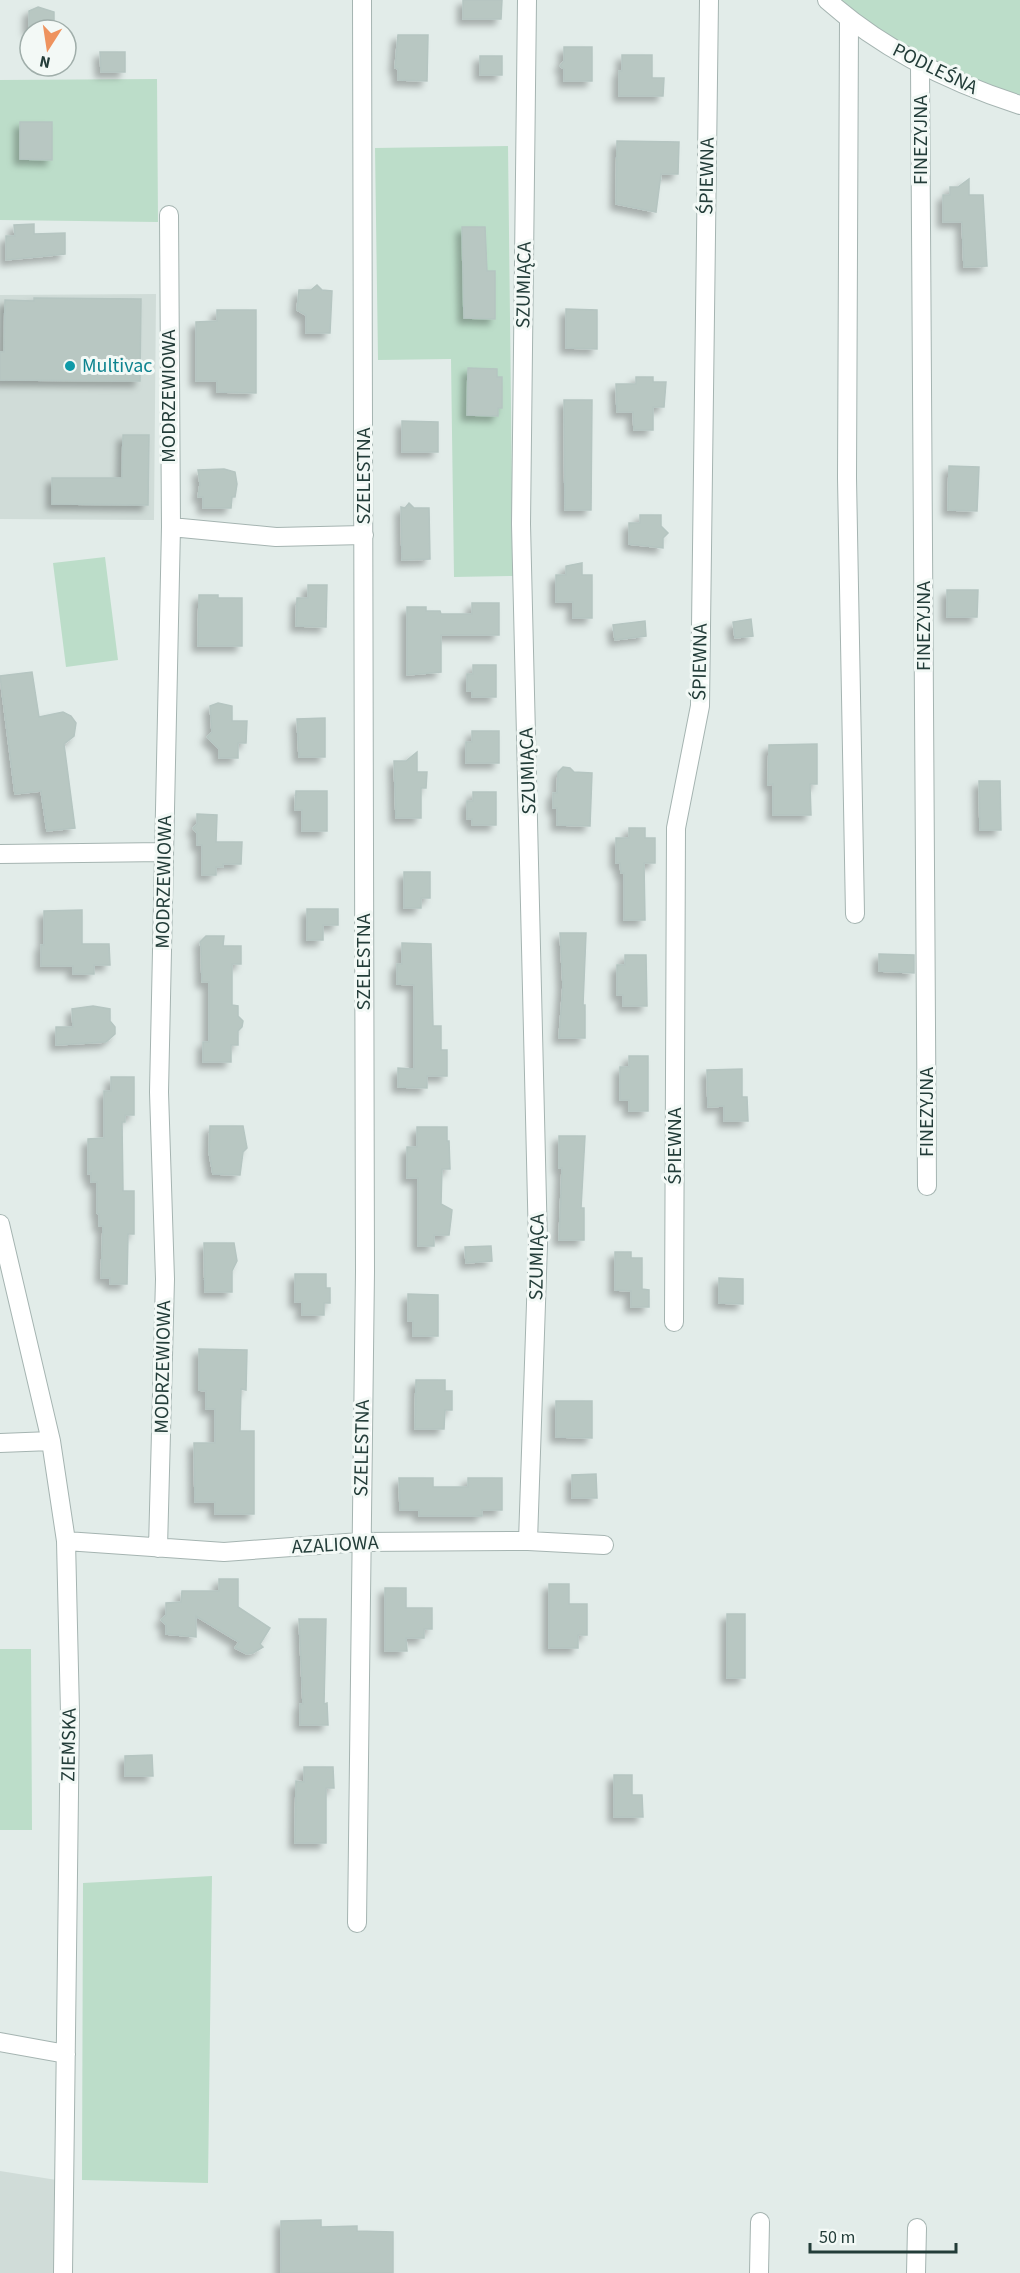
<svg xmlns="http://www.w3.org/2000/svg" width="1020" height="2273" viewBox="0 0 1020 2273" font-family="'Source Sans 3',sans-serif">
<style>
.built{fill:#d0dcd8}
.green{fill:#bcddc9}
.building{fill:#b8c7c2;stroke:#b5c5c1;stroke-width:1.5;filter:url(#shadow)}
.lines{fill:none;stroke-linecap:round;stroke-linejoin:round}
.minor-casing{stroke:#a5b4b1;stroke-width:20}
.minor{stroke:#fff;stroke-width:18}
.culture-dot{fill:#0f9aa8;stroke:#f3f9f6;stroke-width:2}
.labels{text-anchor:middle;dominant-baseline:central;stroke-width:6;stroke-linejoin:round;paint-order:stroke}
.street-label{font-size:20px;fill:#233d39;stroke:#f3f9f6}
.culture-label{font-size:20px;fill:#0d838f;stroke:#f3f9f6;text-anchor:start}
</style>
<defs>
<filter id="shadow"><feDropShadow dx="-5.5" dy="5.5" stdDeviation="3" flood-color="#0004"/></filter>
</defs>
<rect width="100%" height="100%" fill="#e2ece9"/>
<path class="built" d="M156 294 154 520 0 519V295Z
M0 2171 63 2181V2273H0Z"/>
<path class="green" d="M838 0H1020V98L913 54Z
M157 79 158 222 0 220V80Z
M508 146 513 576 454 577 451 359 378 360 375 148Z
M105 557 118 660 66 667 53 563Z
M0 1649H31L32 1830H0Z
M212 1876 208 2183 82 2180 83 1883Z"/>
<path class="building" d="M463 0H502L501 19H463Z
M38 7 54 12V30H29V11Z
M398 35H428L427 81 398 80V69L395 68Z
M564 47H592V81H564V69L560 66 564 61Z
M100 52H125V72H101Z
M622 55H652V78H664L663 96H619V71H622Z
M480 56H502V75H480Z
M20 122H52V160L20 159Z
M617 141 679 142 678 174H661L656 212 616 204Z
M969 179V195H983L987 266 964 267 962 222H943V195H950V187H958Z
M34 224V234L65 233V254L6 260V236H15L14 225Z
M462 227H485L487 271H495V319L464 318Z
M317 285 322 290 332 291 330 333H306V315L297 310 299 290H311Z
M34 298 141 299 140 381 0 380V352H4L5 300 34 301Z
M566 309 597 310V349L566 348Z
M217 310H256V393L217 392V381H196V322L217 321Z
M468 368 497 369V377H502V408H498V416L467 415Z
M636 377H653V382H666L664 407H653V430H634L633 412H617L616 384H636Z
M564 400H592L591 510H565Z
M402 421 438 422V452H402Z
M123 435H149L148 505 52 504V478H122Z
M949 466 979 467 977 511 948 510Z
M224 469 235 472 237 484 235 497H232L231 508H203V497H198L200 484 198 470Z
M409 503 414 508H429L430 559 402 560 401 507 405 508Z
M640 515H661V526L668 533 663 538V548L629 544V523H640Z
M582 563V575H592V618H573V602H556V575H566V566Z
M308 585H327L326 627 296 626 297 598H308Z
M947 590H978L977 617H947Z
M199 595H218V598H242V646H198Z
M472 603H499V635H441V672L407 675V607H426V611H440L441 614H472Z
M751 619 753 636 735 638 733 622Z
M645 621 646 636 615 640 613 625Z
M473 665H496V697H472V691H467V674H473Z
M32 672 39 717 63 712 71 716 76 723 74 736 64 744 75 828 47 831 41 791 15 794 0 676Z
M218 703 232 706V721H247L246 743H238V758H219V749L207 737 212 732 210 706Z
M325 718V757H299L297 719Z
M472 731H499V763H466V742H472Z
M817 744V784H810L811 815H773V784L768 785 769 745Z
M417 752V772H427L426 788H421V818H396L394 761H406Z
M563 767 570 768 574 772 592 773 590 826 557 825V808H553V793H557L558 772Z
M979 781H1000L1001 830H980Z
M296 791H327V831H302V810H295Z
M473 792H496V825H472V819H467V801H473Z
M197 814 217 815 216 842H242L241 864H223V867H216V875H202V845H197V833L193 828 197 824Z
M629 828H645V838H655V863H644L645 920H624V873H621L620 863H616V838H629Z
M404 872H430V898H421V908H404Z
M307 909H338V925H323V940H307Z
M82 910V944H109L110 965H94V974H73V966H41V945H44V911Z
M560 933H586L583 1005H585V1038H559L563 985Z
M206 936H224L223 946H241V964H232V1005L238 1006V1016L243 1021 242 1027 238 1031V1045H231V1062H203V1042H209V982H202L201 947 200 942Z
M402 943 431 944 433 1026H441V1050H447V1076H427V1088L398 1087V1068L414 1069V985L397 984V964H402Z
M879 954 914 955V973L879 971Z
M625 955H646L647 1006H623V995H617V965H625Z
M93 1006 110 1009V1021L115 1027V1034L106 1042 56 1045V1027H73L72 1009Z
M629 1056H648V1111H629V1100H620V1067H629Z
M742 1069V1097H747L748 1121H724V1106L708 1107 707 1070Z
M111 1077H134V1115H125V1122H122L123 1191H134V1234H128L127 1284H110V1278H101L103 1226H99V1214L97 1213V1182H91V1173L88 1174V1139L104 1138V1091H111Z
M210 1126H243L247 1148 243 1152 240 1175 213 1174 209 1152Z
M417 1127H447V1141H449L450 1169H442L441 1204 452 1210 451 1219 449 1235H434V1246H418V1178H407V1147H417Z
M559 1136H585L581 1208H584V1240H559L562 1168H559Z
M204 1243H234L237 1261 232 1271V1292H205Z
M491 1246 492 1261 466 1263 465 1247Z
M615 1252H631V1258H642V1289L649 1290V1307H631V1291L615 1290Z
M295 1274H326V1288H330V1303H324V1315H302V1302H295Z
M719 1278 743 1279V1304L719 1303Z
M408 1294 438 1295V1336H413V1321H408Z
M199 1349 247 1350 246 1390 241 1389 240 1431H254V1514H215V1502H195L194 1443H215V1409H206V1391L199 1390Z
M416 1380H445V1391H452V1410H445L444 1429H415Z
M556 1401H592V1438L556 1437Z
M596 1474 597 1498H572V1475Z
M399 1478H433V1487H468V1478H502V1510H482V1516H419V1510H400Z
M219 1579H238V1607L270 1628 260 1644 263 1647 253 1653 247 1654 235 1648 239 1642 196 1616V1637L166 1634V1625L161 1620 166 1615V1603L181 1602 182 1591H219Z
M549 1584H569V1604H587V1635H578V1648H549Z
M385 1588H406V1608H432V1629H424V1638H406L407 1651H385Z
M727 1614H745V1678H727Z
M299 1619H326L324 1704 327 1703 328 1725H300V1704H303Z
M152 1755 153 1776H125V1756Z
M304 1767H333L334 1788H326V1843H295L296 1781 304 1782Z
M614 1775H632V1795H642L643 1817H614Z
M321 2220V2227L357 2226V2231L393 2232V2273H281V2221Z"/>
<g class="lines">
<defs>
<path id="minor" d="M527 0 521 524 538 1244 528 1541
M827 0C883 50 949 82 1020 105
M849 20 847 478 855 914
M920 66 927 1186
M171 527 276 537 364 535
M0 854 164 852
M0 1224 51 1441 66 1541 70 1713 63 2273
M674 1322 676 828 700 706 709 0
M0 1443 51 1441
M66 1541 224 1552 360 1542 528 1541 604 1545
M158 1548 165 1279 159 1092 171 527 169 215
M357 1923 365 1271 362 0
M0 2042 66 2054
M759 2273 760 2222
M916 2273 917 2228"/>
</defs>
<use href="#minor" class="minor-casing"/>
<use href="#minor" class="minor"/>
</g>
<circle class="culture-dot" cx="70" cy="366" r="6"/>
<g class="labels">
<g class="street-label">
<text transform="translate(935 69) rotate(26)">PODLEŚNA</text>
<text transform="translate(921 140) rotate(-90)">FINEZYJNA</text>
<text transform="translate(707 176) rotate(-89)">ŚPIEWNA</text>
<text transform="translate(524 285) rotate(-89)">SZUMIĄCA</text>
<text transform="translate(169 396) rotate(-90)">MODRZEWIOWA</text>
<text transform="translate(364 476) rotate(-90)">SZELESTNA</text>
<text transform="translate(924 626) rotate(-90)">FINEZYJNA</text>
<text transform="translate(700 662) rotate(-89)">ŚPIEWNA</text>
<text transform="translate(528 771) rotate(-92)">SZUMIĄCA</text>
<text transform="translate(164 882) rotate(-89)">MODRZEWIOWA</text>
<text transform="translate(364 962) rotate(-90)">SZELESTNA</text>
<text transform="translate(927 1112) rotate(-90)">FINEZYJNA</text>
<text transform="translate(675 1146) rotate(-90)">ŚPIEWNA</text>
<text transform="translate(537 1257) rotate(-89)">SZUMIĄCA</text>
<text transform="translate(163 1367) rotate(-89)">MODRZEWIOWA</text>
<text transform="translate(362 1448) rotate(-89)">SZELESTNA</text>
<text transform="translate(335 1545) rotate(-3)">AZALIOWA</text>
<text transform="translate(69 1745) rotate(-89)">ZIEMSKA</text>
</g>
<g class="culture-label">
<text x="82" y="366">Multivac</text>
</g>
</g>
<g transform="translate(48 48) rotate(192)"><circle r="28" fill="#f3f9f6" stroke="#a0aeaa" stroke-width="1.5"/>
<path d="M0-4.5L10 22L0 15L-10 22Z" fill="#ee935e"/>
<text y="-9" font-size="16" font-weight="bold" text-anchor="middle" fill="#233d39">N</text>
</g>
<path d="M810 2243v9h146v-9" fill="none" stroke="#233d39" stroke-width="3"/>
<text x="819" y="2243" font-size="18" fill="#233d39" stroke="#f3f9f6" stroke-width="4.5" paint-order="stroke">50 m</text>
</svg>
